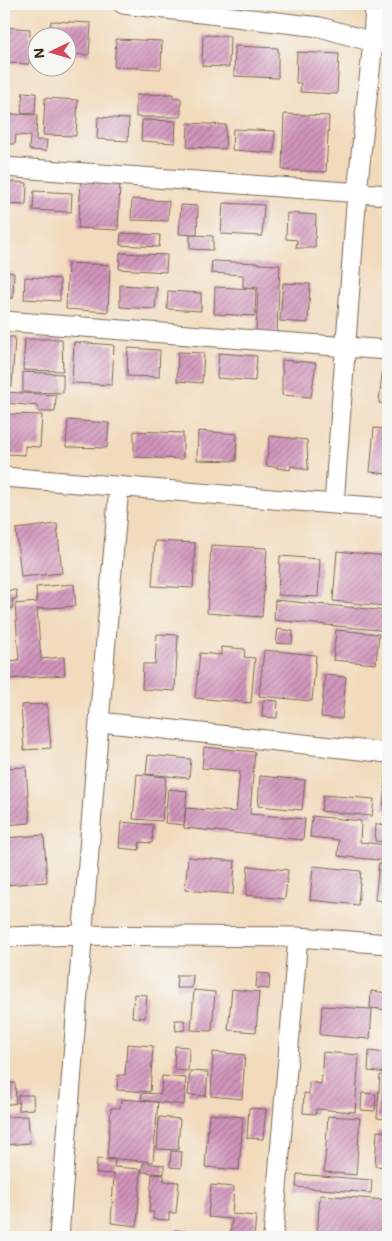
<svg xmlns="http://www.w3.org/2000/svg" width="392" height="1241" viewBox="0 0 392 1241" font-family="Mali,sans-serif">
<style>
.building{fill:url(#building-hatch)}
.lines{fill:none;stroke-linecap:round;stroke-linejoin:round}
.minor-casing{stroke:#7b6856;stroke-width:21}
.minor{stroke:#fff;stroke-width:19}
</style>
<defs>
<pattern id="building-hatch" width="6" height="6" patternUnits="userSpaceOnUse" patternTransform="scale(1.25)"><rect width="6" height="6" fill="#d194bb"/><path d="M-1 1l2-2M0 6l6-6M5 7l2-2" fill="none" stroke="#ab7997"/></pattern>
</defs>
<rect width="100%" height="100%" fill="#f6f6f2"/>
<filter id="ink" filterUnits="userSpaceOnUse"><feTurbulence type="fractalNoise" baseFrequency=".02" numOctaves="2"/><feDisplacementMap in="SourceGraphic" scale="10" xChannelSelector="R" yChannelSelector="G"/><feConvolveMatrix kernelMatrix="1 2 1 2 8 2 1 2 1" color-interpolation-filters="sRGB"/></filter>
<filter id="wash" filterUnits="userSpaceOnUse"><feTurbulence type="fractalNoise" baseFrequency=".0096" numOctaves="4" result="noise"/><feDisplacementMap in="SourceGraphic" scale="20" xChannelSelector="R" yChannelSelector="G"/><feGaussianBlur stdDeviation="1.12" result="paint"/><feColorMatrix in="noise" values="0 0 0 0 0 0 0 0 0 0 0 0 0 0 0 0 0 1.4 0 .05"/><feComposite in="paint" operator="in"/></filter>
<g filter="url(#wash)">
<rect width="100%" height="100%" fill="#f2dbbd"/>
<g id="blocks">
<path class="building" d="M51 21 91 23 89 55 68 54V38H50Z
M4 27 30 29 29 64 4 63Z
M203 35 230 36 229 67 202 66Z
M116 39 162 41 161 69 114 67Z
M235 46 278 48V78L234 76Z
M297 52 339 54 337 94 300 92 301 83H296Z
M23 92 36 93 35 114 21 113Z
M173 94V98H181V117H136V95Z
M45 98 78 100 76 136 43 135Z
M4 114 37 115 36 140H47L46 151 29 150 30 136 16 135 15 144H4Z
M284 114 329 116 326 172 282 170Z
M98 117 129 119 128 141 97 139Z
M142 120 176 121 175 143 141 141Z
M188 123 226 125 225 149 187 147Z
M233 129 275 131 274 153 232 150Z
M4 181 27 183 26 205 4 204Z
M81 181 120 183 118 230 78 228Z
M34 191 72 193 71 212 33 210Z
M132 199 169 201 168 221 131 220Z
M223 203 264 205 262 236 221 234Z
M181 205 198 206 197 235 179 234Z
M287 213 316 215 315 248H296L297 240 286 239Z
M121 233 160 235 159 247 120 245Z
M190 235 213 236V250L190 249Z
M120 253 167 255 166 272 119 269Z
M212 261 259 263V264L280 265 277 333 256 332 258 288 243 287V275L211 273Z
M68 263 110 265 108 312 66 309Z
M4 272 14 273 13 298H4Z
M25 277 60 279V301L24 299Z
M283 283 310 284 308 323 280 321Z
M120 285 157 287 155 309 120 307Z
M215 287 256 289 255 316 214 314Z
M168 291 201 293V311L167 309Z
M4 337H15L12 386 4 385Z
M25 339H62L63 371 23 370Z
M74 342 114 345 112 385 72 383Z
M128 348 160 350 159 377 127 376Z
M178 352 204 353 202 383 177 381Z
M219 353 257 356 255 381 217 378Z
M282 360 316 363 311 397 282 395Z
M383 364 388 365V404L379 403Z
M23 372 63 374V393L23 392Z
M4 392 56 395 55 412H39L38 406 4 403Z
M4 414 42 415 40 447 25 446V455L6 454 7 445H4Z
M68 420 109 423 107 448 66 447Z
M374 428 388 429V474L370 472Z
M134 431 183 433V459L134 457Z
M198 431 237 434 236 461 197 460Z
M270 436 307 440 308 470 291 466 290 470 277 468 278 467 266 466Z
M57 524 62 573 21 577 16 529Z
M155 541 195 543 193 588 152 586Z
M211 545 267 548 262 617 207 613Z
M337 551 388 556V577L386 606 333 601Z
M280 556 320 559 318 597 278 595Z
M74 584 76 606 37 609 41 659 64 657 65 675 8 679 7 661 19 660 15 604 37 602 36 587Z
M16 590 17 599H12L13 608 4 609V591Z
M275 600 388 611V631L274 620Z
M278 629 293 631 292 644 276 643Z
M336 630 379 634 376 664 333 660Z
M157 634 178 635 175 691 142 689 143 664H155Z
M221 647 245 649 244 657 255 658 251 703 195 698 200 653 221 655Z
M264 650 316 655 312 701 259 696Z
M325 675 346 677 342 719 321 717Z
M263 700 278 701 277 718 262 717Z
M47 704 51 748 24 750 21 705Z
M204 747 255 752 250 814 305 819 303 840 184 828 186 808 236 812 240 771 202 768Z
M148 755 191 759 189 778 146 774Z
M26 767 30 823 5 825 4 817V768Z
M137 774 166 777 162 821 133 819Z
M386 775H388V810L383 809Z
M260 776 305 780 302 810 258 806Z
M168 789 187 791 184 825 165 823Z
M323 795 374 799 372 816 321 811Z
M312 816 361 821 360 842 388 845V861L338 856 339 840 310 837Z
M121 822 153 825 152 843 140 842 139 850 119 848Z
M376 824 388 825V842L375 841Z
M44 835 47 882 4 885V838Z
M188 857 235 861 233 894 185 890Z
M379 863 388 864V901L375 900Z
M248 866 288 870 285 899 246 895Z
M313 866 361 871 358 905 310 900Z
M257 973 270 974 269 989 256 988Z
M177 975H193L192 988H176Z
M232 989 259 992 256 1032 228 1030Z
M194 990 215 992 212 1031 191 1030Z
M371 991 388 993V1010L370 1008Z
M134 994 147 995 145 1018 132 1017Z
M322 1006 372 1009 370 1039 320 1035Z
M175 1020H184L185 1030 176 1031Z
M7 1037 10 1074 4 1075V1038Z
M127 1044 153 1046 150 1092 117 1090 118 1075H125Z
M175 1046 189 1047 188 1071 174 1070Z
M369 1051 388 1053V1073L368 1071Z
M213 1052 245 1055 242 1099 211 1096Z
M323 1052 359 1055 355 1112 316 1109V1114L303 1113 304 1093 309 1094V1082L321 1084Z
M190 1071 208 1072 206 1096 188 1095Z
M380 1075 388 1076V1119L377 1118Z
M162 1076 186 1078 184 1105 141 1100 142 1093 161 1094Z
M15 1083 16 1103 4 1105V1084Z
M362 1093 376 1094 375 1111 361 1110Z
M18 1095H33L34 1109 19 1110Z
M121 1099 158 1102 153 1162 107 1158 111 1108H120Z
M249 1108 266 1109 263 1139 247 1138Z
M209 1114 243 1117 239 1170 205 1167Z
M28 1116 30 1143 5 1145 4 1117Z
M328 1116 360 1118 356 1175 324 1172Z
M159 1117 180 1119 178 1150 157 1149Z
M377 1131 388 1132V1167L375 1166Z
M171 1151 182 1152 181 1168 170 1167Z
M97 1159 115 1160 114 1167 141 1169 137 1226 111 1223 114 1174 96 1173Z
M143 1163 164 1165V1174L142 1172Z
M152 1174 164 1175V1181L179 1182 176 1213H169V1220L153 1219 154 1212H149Z
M297 1174 372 1180 371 1193 296 1187Z
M211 1185 234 1187 232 1214 256 1216 254 1237 230 1235 232 1219 208 1217Z
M320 1195 387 1200 385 1237H317Z
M175 1230 189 1231V1237H174Z
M192 1233 223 1236V1237H192Z"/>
</g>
</g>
<g filter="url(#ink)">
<use href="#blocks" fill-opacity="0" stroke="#7b6856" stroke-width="1"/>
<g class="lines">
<defs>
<path id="minor" d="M123 4 320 27 373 42 388 43
M4 167 388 195
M4 321 388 350
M4 477 334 504 388 508
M334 504 357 192 373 42 375 4
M99 722 388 753
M4 937 83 935 298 937 388 944
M59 1237 99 722 119 487
M273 1237 298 937"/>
</defs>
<use href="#minor" class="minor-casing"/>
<use href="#minor" class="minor"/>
</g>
</g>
<rect width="392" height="1241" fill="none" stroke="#f6f6f2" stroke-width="20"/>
<g transform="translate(52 52) rotate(265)"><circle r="24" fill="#f6f6f2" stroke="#aba49d"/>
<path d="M0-4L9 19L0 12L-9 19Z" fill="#d1495b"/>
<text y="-8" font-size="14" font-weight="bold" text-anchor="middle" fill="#3b2a1e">N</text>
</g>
</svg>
